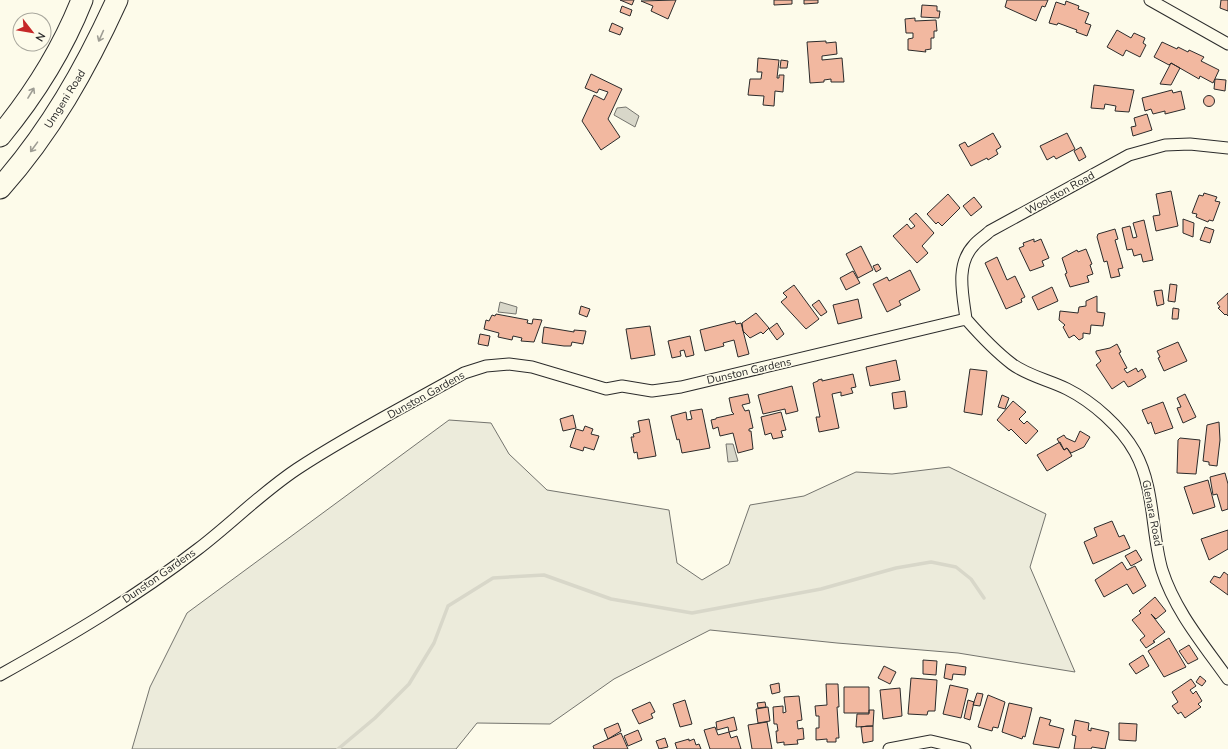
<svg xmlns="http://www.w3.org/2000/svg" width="1228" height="749" viewBox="0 0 1228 749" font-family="'Nunito Sans',sans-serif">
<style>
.green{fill:#ecebdb;stroke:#74746e}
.water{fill:#d8d7c9;stroke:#74746e}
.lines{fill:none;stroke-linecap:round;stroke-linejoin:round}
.stream{stroke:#d8d7c9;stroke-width:3.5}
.building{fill:#f2b8a0;stroke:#2b2b2b}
.street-casing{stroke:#2b2b2b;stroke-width:13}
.highway-casing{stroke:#2b2b2b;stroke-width:23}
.street{stroke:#fdfbea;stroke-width:11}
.highway{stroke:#fdfbea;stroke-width:21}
.oneway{stroke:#9e9d94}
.labels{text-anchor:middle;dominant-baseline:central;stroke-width:3;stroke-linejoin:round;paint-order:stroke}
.street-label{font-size:11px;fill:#2b2b2b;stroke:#fdfbea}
</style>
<rect width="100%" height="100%" fill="#fdfbea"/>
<path class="green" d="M449 420 491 423 509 454 547 490 669 510 677 563 702 580 729 564 750 505 804 496 856 472 892 474 949 467 1046 514 1030 567 1075 672 958 653 837 643 710 630 614 679 550 724 477 723 456 749H132L150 687 187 613Z"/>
<path class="water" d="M626 107 639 116 635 127 614 115 617 108Z
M500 302 517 307 516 314 498 312Z
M726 444H733L738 461 728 462Z"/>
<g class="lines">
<path class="stream" d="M338 749 375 718 409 684 434 643 448 606 493 578 544 575 611 599 692 613 821 589 896 568 931 562 956 567 971 579 984 598"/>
</g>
<path class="building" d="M620 0H634L632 5Z
M676 0 668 19 651 11 653 6 641 1Z
M774 0H792V4L774 5Z
M804 0H818V3L804 4Z
M1007 0H1048L1045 7 1042 6 1036 21 1005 7Z
M1221 0H1228V11L1220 8Z
M1066 1 1079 6 1078 9 1089 13 1085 23 1091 25 1087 36 1076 32 1077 30 1058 23 1057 25 1049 23 1056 2 1065 5Z
M922 5 937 6V11H940L939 18 921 17Z
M622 6 632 10 630 16 620 12Z
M915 18V21L936 20 937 31H934V38H931V49L925 50 926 52 908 50V39L913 38V33H906L905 19Z
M612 23 623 28 620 35 609 31Z
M1117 30 1131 38 1134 33 1145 38 1143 43 1146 45 1140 57 1126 50 1123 56 1107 47Z
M826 41V43L836 42 837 54 822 56V60L842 58 844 82H831V79L824 80V82L810 83 807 42Z
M1162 42 1177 49 1178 47 1188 52 1189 50 1204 57 1201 61 1219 70 1213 83 1200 76 1199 79 1171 63 1169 65 1154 57Z
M758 58 779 60 777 78H779V75H784L783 92 775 91 774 106 763 105 764 96 748 95 750 79H761L762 72H757Z
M781 60 788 61 787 68H780Z
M1171 63 1180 68 1171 85 1160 84Z
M591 74 622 89 608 119 620 137 601 150 582 121 594 95 604 100 608 92 599 89 597 93 585 88Z
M1215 79 1226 80 1225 91 1214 89Z
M1094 85 1134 90 1129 112 1115 111 1116 106 1105 104 1104 109 1091 108Z
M1172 90 1173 93 1181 91 1185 109 1165 114V111L1153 114 1151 109 1145 111 1142 98Z
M1203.5 101a5.5 5.5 0 1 1 11 0a5.5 5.5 0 1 1-11 0Z
M1147 114 1152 130 1133 136 1131 127 1136 126 1134 118Z
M993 133 1001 147 996 150 998 154 988 160 987 158 971 166 959 145 965 142 968 147Z
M1067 133 1075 149 1056 159 1054 156 1047 160 1040 146Z
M1081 147 1086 157 1079 161 1074 151Z
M1171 191 1178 226 1156 231 1153 216 1160 215 1156 194Z
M1204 193 1217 197 1215 201 1220 202 1213 221 1209 220 1208 222 1196 217 1197 214 1192 213 1199 195 1203 196Z
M948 194 960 208 942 226 938 222 936 224 927 214Z
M974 197 982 207 971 216 963 206Z
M916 213 934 233 922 246 928 253 917 263 893 236 907 224 911 229 915 226 909 219Z
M1183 219 1194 223 1193 237 1183 233Z
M1144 220 1153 260 1143 262 1141 254 1134 256 1132 249 1127 250 1122 228 1130 226 1133 238 1137 237 1133 223Z
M1205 227 1214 230 1210 243 1200 240Z
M1115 229 1118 239 1115 240 1123 268 1118 269 1120 276 1111 278 1107 261 1104 262 1097 237 1098 234Z
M1034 239V242L1041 239 1049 258 1042 261 1044 266 1030 271 1019 248 1024 246 1023 243Z
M861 246 873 270 858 278 846 254Z
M1086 249 1092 264 1090 265 1093 274 1087 276 1089 282 1070 287 1065 274 1067 273 1062 258 1077 250 1078 252Z
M997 257 1007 280 1015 276 1025 297 1021 299 1022 302 1006 309 985 263Z
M878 264 881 269 876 272 873 266Z
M910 270 920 290 899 301 901 305 887 312 873 284 887 277 889 281Z
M853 271 860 283 846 290 840 278Z
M1170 284 1177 285 1175 302 1168 301Z
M794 285 819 319 806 329 781 302 787 297 783 293Z
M1052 287 1058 301 1038 310 1032 297Z
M1162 290 1164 304 1157 306 1154 291Z
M1228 293V316L1226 314 1225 315 1218 308 1220 307 1217 303Z
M1097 296V312L1105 313 1103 326 1091 325 1090 334 1083 333V338L1079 340 1074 335 1069 338 1063 327 1065 325 1059 320 1060 311 1078 313 1079 307 1086 306V301Z
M858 299 862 318 838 324 833 305Z
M819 300 827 312 821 316 812 305Z
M581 306 590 309 587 317 579 314Z
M1173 308 1179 309 1178 319H1172Z
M756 313 769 328 763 334 761 332 750 338 743 331 742 323Z
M496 314 528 320 527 323 532 324 533 319 542 320 534 342 521 341 522 338 513 336 512 340 498 337 499 333 484 329 486 320 489 321 492 315 495 316Z
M735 321 736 324 741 323 749 354 738 357 734 340 723 343 724 346 705 351 700 330Z
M777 323 784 334 777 340 769 329Z
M650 326 655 355 631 359 626 329Z
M544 327 574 332V330L586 331 583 344 572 342 571 346H564L542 343Z
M480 334 490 336 488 346 478 344Z
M690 336 694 355 686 357 684 350 680 351 681 356 672 358 668 341Z
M1178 342 1187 361 1164 371 1158 358 1160 357 1157 351Z
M1117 344 1121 352 1119 353 1127 368 1124 369 1127 373 1136 368 1138 372 1142 369 1146 377 1131 386 1128 387 1124 381 1112 389 1096 365 1101 361 1096 353V351L1110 348Z
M896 360 900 380 870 386 866 367Z
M970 369 987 371 982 415 964 412Z
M853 374 856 387 851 388 853 393 841 396V392L832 394 839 428 819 432 816 417H820L813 383 818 381V380L822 379V381Z
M792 386 798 411 786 414 785 409 763 414 758 395Z
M905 391 907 407 894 409 892 393Z
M748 394 750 403 742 405 745 411 749 410 753 428 749 429V431H751L753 449 738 453 733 433 720 436 718 427 713 429 711 420 716 419V418L734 414 732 412 729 398Z
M1185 394 1196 417 1183 423 1177 408 1181 407 1177 398Z
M1002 395 1009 398 1005 409 998 407Z
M1013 401 1026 412 1019 419 1024 424 1027 421 1038 431 1026 444 1011 429 1009 431 997 420Z
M1163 402 1173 428 1155 434 1151 422 1148 424 1142 410Z
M702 409 710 448 682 453 679 439 677 440 671 416 686 412 687 420 692 419 690 411Z
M781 412 786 430 781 431 783 437 773 439 771 433 765 435 761 417Z
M573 415 576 428 563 431 560 419Z
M649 419 656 456 638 459 637 452 634 453 631 437H634L633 434 640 432 638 421Z
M1219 422 1220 440 1217 466 1209 465V462L1203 461 1207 425Z
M585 426 593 429 591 434 599 436 594 450 584 447 583 451 570 447 576 429 583 431Z
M1080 431 1090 437 1084 447 1071 453 1067 448 1064 450 1057 439 1064 435 1066 438 1075 442Z
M1180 438 1200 440 1196 474 1177 473 1178 440Z
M1060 442 1064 450 1067 448 1072 456 1047 471 1037 455Z
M1225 473 1228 484V509L1222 511 1217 494 1213 495 1210 477Z
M1208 480 1215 507 1193 514 1184 487Z
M1112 521 1119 537 1124 535 1130 548 1093 564 1084 542 1097 536 1094 528Z
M1228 530V549L1209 560 1201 539Z
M1136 550 1142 560 1131 566 1125 556Z
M1122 562 1127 570 1135 566 1146 586 1133 594 1127 584 1104 597 1095 580Z
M1224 572 1228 575V595L1210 582 1214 576 1220 578Z
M1155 597 1166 611 1156 619 1151 614 1165 632 1153 641 1155 642 1146 648 1140 640 1145 636 1132 620 1141 613 1139 611Z
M1169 638 1186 667 1164 677 1148 651Z
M1189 645 1198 659 1188 664 1179 651Z
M1143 655 1149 666 1136 674 1129 664Z
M923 660 937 661 936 675 923 674Z
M946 664 966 667 965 675 953 674 952 680 944 678Z
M884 666 896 672 890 684 878 678Z
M1200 676 1206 681 1202 686 1196 682Z
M911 678 937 680 935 711H928L927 715 908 714Z
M1191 679 1196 686 1190 690 1193 694 1196 691 1202 701 1198 704 1201 707 1185 718 1181 712 1178 714 1172 706 1178 702 1172 692Z
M779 683 780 692 772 694 770 685Z
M826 684H838L839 707H837L839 738H836V742H827V739L816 740V728H819V716H816L815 706 827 705Z
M950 685 968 689 961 718 943 714Z
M844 687H869V713H844Z
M900 688 902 716 883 719 880 690Z
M977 693 983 694 980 706 973 705Z
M988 695 1005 702 998 728 993 727 992 731 978 727Z
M799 696 802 720 797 721 798 729 803 728 804 739 797 740 798 744 784 745V742L777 743 776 731H778L777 724H774L773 707 783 706V713L786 712 784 697Z
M685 700 692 724 680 727 673 704Z
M968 700 974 702 970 720 964 718Z
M650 702 655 712 651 714 653 718 639 724 632 710Z
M765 702 766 707 758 708 757 703Z
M1009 703 1032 708 1025 737 1023 736 1022 739 1002 732Z
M768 707 770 721 758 723 756 709Z
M869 710H874L873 726 856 727 857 714H869Z
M734 717 737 730 729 732 728 727 717 730 716 722Z
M1040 717 1051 720 1049 725 1064 729 1059 748 1033 744Z
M1075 720 1089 723 1088 730 1091 731V728L1109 732 1105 749 1092 747 1091 749H1074L1076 736 1072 735Z
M767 722 772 749H752L748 725Z
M618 723 621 731 608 739 604 729Z
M1119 723 1137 724 1136 741 1119 740Z
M867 726H873V741L863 743 861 727Z
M715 727 718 735 729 732 731 738 737 736 741 749H710L704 730Z
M638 730 642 740 628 746 624 736Z
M621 733 628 749H594L593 746Z
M665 738 668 747 659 749 656 741Z
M689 739V741L694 739 696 745 699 744 701 749H677L675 743Z"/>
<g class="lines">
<defs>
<path id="street" d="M1150 0 1228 44
M966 319C980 335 995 351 1012 364 1028 376 1049 380 1067 389 1093 402 1121 427 1135 452 1155 488 1151 532 1162 570 1175 611 1204 645 1228 679
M966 319C963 295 955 265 974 245 978 240 985 236 990 231L1129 155 1165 145 1190 144 1228 148
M0 675C68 637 136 597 198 549 232 523 261 493 297 469 350 434 409 404 464 373L486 366 509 364 532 367 606 389 622 386 652 391 681 387 966 319
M889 749 931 741 965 749"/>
<path id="highway" d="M0 136C33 96 63 48 82 0
M0 188C50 132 86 68 117 0"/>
</defs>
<use href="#street" class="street-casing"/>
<use href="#highway" class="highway-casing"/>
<use href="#street" class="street"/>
<use href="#highway" class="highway"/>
</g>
<defs><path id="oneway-shaft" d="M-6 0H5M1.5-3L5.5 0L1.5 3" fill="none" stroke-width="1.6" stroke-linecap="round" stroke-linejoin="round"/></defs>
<g class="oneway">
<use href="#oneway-shaft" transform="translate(101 36) rotate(114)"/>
<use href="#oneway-shaft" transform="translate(31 93) rotate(-59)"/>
<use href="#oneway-shaft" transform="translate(34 147) rotate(126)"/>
</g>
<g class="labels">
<g class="street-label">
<text transform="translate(65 99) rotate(-58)">Umgeni Road</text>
<text transform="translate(1060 193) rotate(-29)">Woolston Road</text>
<text transform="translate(749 371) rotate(-13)">Dunston Gardens</text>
<text transform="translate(426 395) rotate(-29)">Dunston Gardens</text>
<text transform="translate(1152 513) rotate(79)">Glenara Road</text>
<text transform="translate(159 576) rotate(-35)">Dunston Gardens</text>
</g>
</g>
<g transform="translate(32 32) rotate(121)"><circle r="19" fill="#fdfbea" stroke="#a9a89e"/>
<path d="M0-3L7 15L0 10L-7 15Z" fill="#c62828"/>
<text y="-6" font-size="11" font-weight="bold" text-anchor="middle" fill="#2b2b2b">N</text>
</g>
</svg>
